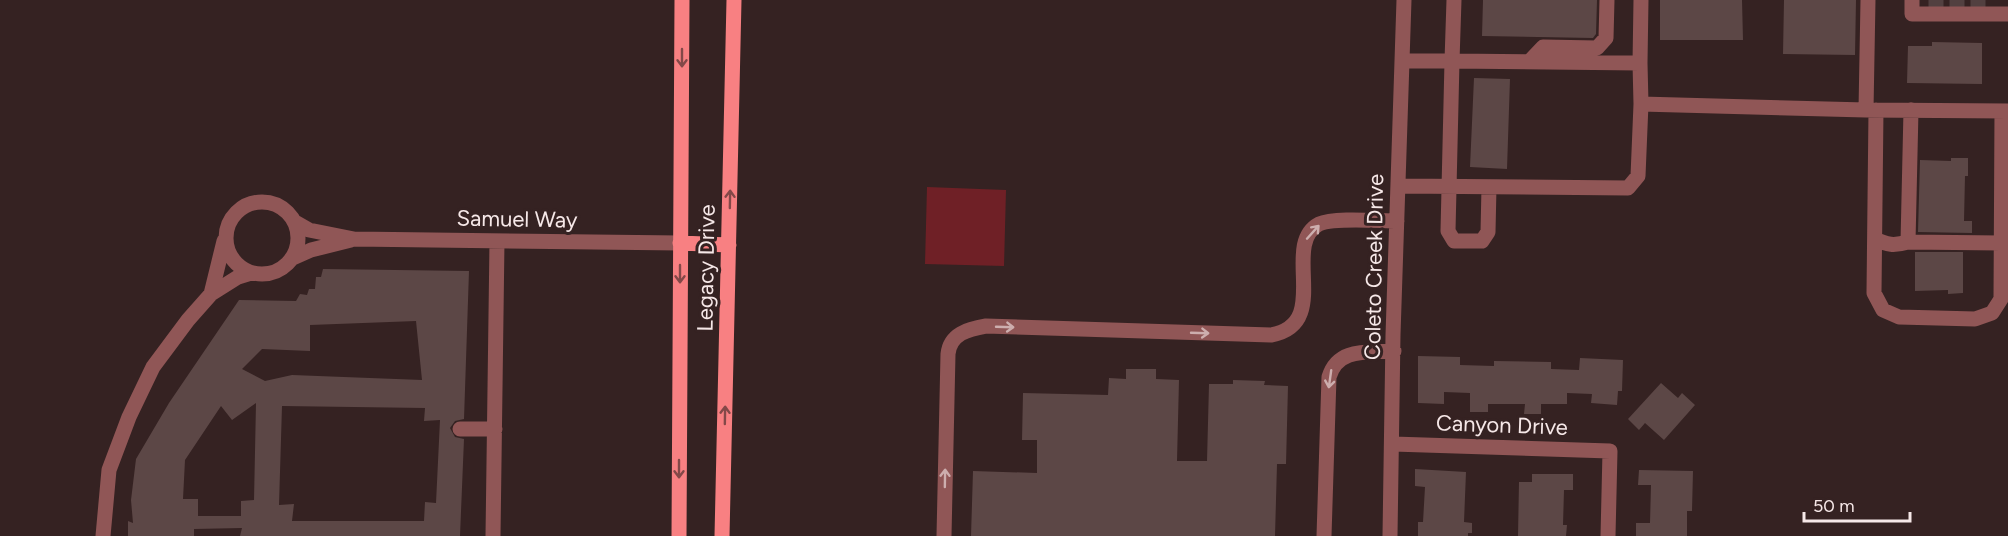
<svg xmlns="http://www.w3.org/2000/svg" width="2008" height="536" viewBox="0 0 2008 536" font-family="Figtree,sans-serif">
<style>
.green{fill:#6f2026}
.building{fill:#5c4746;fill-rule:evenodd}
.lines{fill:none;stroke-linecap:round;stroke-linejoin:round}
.minor-tunnel{stroke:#524040;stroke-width:15;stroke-dasharray:15 8;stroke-linecap:butt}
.minor{stroke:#905656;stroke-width:15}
.major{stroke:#f88082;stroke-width:15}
.oneway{stroke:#834848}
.oneway2{stroke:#cdaeae}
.labels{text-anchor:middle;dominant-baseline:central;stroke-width:6;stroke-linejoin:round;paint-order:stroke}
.street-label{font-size:22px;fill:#f6e8e8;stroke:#352222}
</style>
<rect width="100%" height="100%" fill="#352222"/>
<path class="green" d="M927 187 1006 190 1004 266 925 264Z"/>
<path class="building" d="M1483 0H1597L1596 34 1593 38 1482 36Z
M1660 0H1742L1743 40H1660Z
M1784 0H1856L1855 55 1783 54Z
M1932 42 1982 43V84L1907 83 1908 46H1932Z
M1474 78 1510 79 1507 169 1470 167Z
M1951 158H1968V176H1965L1964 221H1972V233L1918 232 1920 160 1951 161Z
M1915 252H1963V293L1948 294V290L1915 291Z
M323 269 469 271 464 419 455 421 450 428 455 437 464 439 460 536H240L242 528 194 529V536H128V521L133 523 131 500 136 459 169 403 239 300 296 301 300 294 307 295 309 289H315L316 277H321ZM416 321 422 380 292 375 265 381 242 369 262 349 310 351V325ZM256 403 254 500 241 501V516H198V499H183L185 460 221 406 232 420ZM282 406 425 408 424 421 440 420 436 503 425 502 424 521H292L294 504 279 505Z
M1418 356 1460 357V365L1494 366V361L1551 362V369L1579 370 1580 358 1623 360 1622 391H1618L1617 405 1591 403 1592 394 1567 393V404H1541V414H1524L1525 404H1488V412H1470V393L1444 392V404L1418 403Z
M1126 369H1156V379L1179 380 1177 461H1207L1209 384H1233V380L1265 381 1264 385 1288 386 1286 464H1277L1275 536H971L973 471 1037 473V440H1022L1023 393 1108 395 1109 378 1126 379Z
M1661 383 1678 398 1682 393 1695 405 1664 440 1645 423 1639 430 1628 419Z
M1415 469 1466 472 1464 522 1472 523V533H1468V536H1418V522H1423L1425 487 1415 486Z
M1639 470 1693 471 1692 511H1687V536H1636V523H1650L1651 485H1638Z
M1532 474H1573V490H1564L1563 525H1567L1566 536H1518L1519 482H1532Z"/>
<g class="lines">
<path class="minor-tunnel" d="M1936 0V9
M1957 0V10
M1978 0V10"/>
<path class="minor" d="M1868 0 1866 110 2008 111
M1912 0V14H2008
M1402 61H1452L1454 0
M1529 62 1543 47 1597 48 1606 38 1607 0
M1640 63 1641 104 1866 110
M1876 110 1874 293 1883 310 1899 317 1975 319 1992 313 2001 299 2002 111
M1398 186 1628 188 1638 176 1641 104
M1489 187 1488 232 1482 241H1454L1448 231 1452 61 1640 63 1641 0
M226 238a36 36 0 1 1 72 0a36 36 0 1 1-72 0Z
M295 222 309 230 354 239 680 243
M1875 239C1887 245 1894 246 1908 242L1911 110
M1908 242 2001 243
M293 258 311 250 351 240
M211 294 224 241
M460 429H495
M1393 444 1610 451 1608 536
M103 536 109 470 129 417 153 367 188 320 211 294 238 277 251 273
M493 536 497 241
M944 536 948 354C950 334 968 329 986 326L1271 335C1333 324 1280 245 1319 224 1334 217 1379 221 1397 221
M1324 536 1329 377C1338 347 1368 353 1394 351
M1390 536 1393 335 1404 0"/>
<path class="major" d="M680 243 729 245
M679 536 682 0
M722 536 734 0"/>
</g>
<defs><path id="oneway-shaft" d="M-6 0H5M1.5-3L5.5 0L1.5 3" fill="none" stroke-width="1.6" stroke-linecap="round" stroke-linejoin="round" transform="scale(1.5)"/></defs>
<g class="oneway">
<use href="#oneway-shaft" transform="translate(682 58) rotate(90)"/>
<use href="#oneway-shaft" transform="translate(730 199) rotate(-89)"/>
<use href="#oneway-shaft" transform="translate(680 274) rotate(90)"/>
<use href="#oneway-shaft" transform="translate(725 415) rotate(-89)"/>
<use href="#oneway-shaft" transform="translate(679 469) rotate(90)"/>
</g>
<g class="oneway2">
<use href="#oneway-shaft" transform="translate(1313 232) rotate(-48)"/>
<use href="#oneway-shaft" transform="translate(1005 327) rotate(2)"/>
<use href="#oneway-shaft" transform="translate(1200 333) rotate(2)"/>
<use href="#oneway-shaft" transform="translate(1330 379) rotate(98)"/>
<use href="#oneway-shaft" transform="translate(945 478) rotate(-89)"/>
</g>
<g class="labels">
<g class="street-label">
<text transform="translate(517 219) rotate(1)">Samuel Way</text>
<text transform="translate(1374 267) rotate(-89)">Coleto Creek Drive</text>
<text transform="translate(706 268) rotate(-89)">Legacy Drive</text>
<text transform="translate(1502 425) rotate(2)">Canyon Drive</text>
</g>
</g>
<path d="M1804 512v9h106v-9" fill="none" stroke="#f6e8e8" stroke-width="3"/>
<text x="1813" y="512" font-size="18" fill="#f6e8e8" stroke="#352222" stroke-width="4.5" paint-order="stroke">50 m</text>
</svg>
